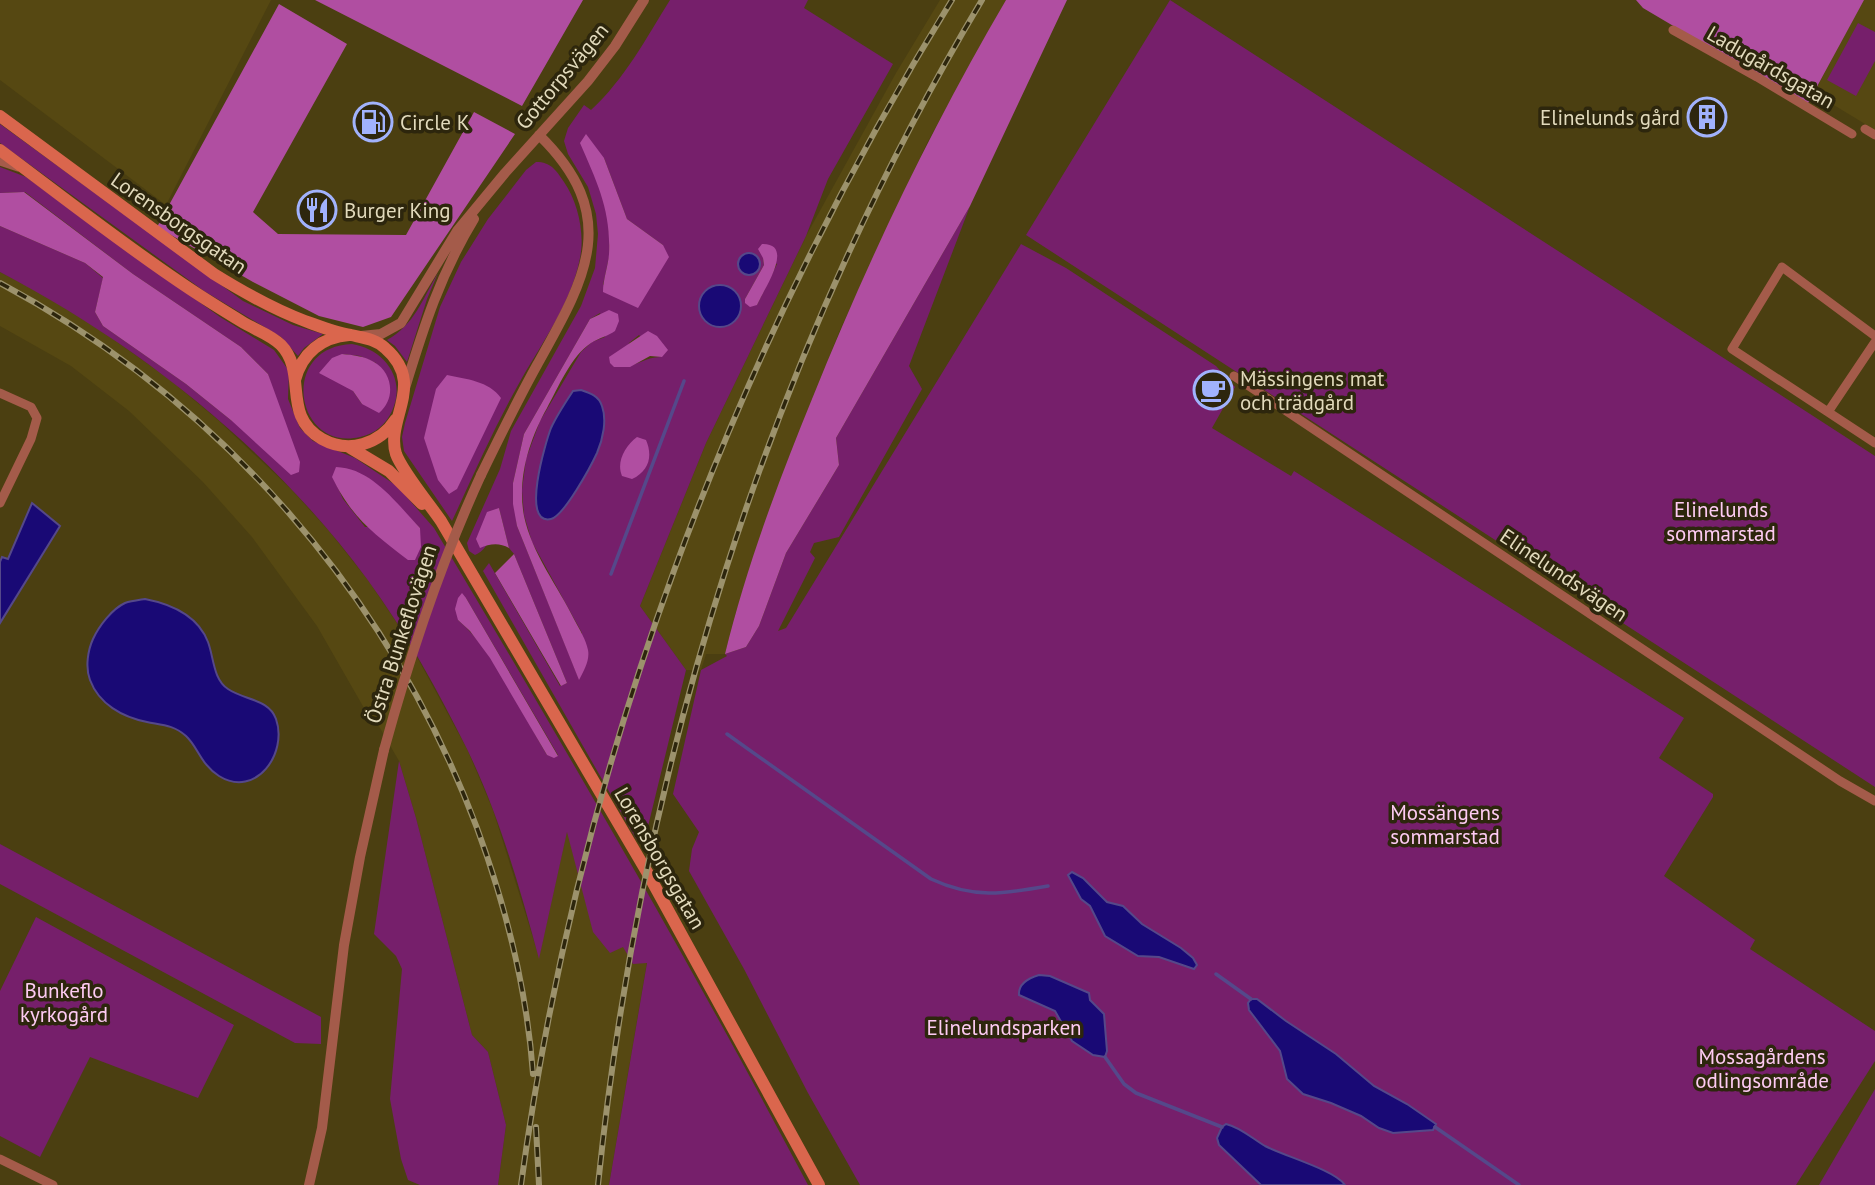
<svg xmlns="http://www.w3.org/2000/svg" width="1875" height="1185" viewBox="0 0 1875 1185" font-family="'PT Sans',sans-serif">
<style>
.built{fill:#564812}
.green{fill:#761f6b;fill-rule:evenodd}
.forest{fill:#b04ea1}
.water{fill:#190975;stroke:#55488a;stroke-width:2}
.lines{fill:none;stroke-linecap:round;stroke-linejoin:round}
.stream{stroke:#55488a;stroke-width:3.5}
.minor{stroke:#a45b4a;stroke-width:9}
.tertiary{stroke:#a45b4a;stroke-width:10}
.secondary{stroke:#da664d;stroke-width:12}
.rail-casing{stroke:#9c926c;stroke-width:6}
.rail{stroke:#2d260d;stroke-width:3.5;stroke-dasharray:10;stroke-linecap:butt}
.tertiary-bridge{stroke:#a45b4a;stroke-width:10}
.labels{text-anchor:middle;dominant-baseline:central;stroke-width:7;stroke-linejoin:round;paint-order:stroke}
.street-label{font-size:21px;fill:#e2dabc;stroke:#2d260d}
.poi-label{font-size:21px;fill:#e2dabc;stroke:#2d260d;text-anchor:start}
.park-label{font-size:21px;fill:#fecbf3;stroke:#2d260d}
</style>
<rect width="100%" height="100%" fill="#4b3f11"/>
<path class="built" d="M0 0H271L166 205 0 80Z
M940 0H1006L927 143 840 330 789 457 735 615 725 654H706L701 670H686L640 606 706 443 806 236 896 73Z
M1863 0H1875V130L1814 93Z
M0 272 37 291 99 329 169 379 218 420 291 489 329 531 368 580 405 635 467 749 493 810 539 957 567 831 624 947 647 962 609 1185H498L506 1125 488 1052 472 1035 416 818 399 761 380 728 364 708 317 626 252 537 203 482 129 411 71 366 0 326Z"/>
<path class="green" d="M670 0H808L804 8 893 64 828 179 806 236 706 443 640 606 686 670 643 847 635 837 483 571 489 563 560 686 567 683 514 554 509 548 499 508C494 524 492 548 475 555L469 551 467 543 500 469 511 431 581 306 595 268 598 234 596 214 588 187 568 154 564 141 568 128 584 105 591 110C624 80 647 37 670 0ZM604 158 627 219 663 245 603 285 609 257V234L608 212 600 188ZM763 258 777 264 757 305 745 299 764 265ZM600 313 605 337 592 342 581 352 540 421 526 459 522 490 524 515 532 542 582 633 579 679 517 526 513 483 524 434 590 319ZM639 335 662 357C645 356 635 368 622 366L629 343ZM581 390 605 420 597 453 570 499 544 448 552 427 573 391Z
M1170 0 1875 456V787L1026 235Z
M1858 23 1875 32V61L1856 96 1827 80Z
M0 124 243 301 293 325 323 334 304 348 298 356 281 337 204 291 0 143Z
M536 162C551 162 556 170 564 182 578 202 585 234 580 258 571 305 540 345 517 387 493 430 473 476 452 521L404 451 402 437 405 423 440 307 461 262 488 219 526 170Z
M0 167 26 177 220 317 274 350 289 371 288 399 300 428 313 441 355 458 397 486 434 528C563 744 690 962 808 1185H609L647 963 633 964 623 947 610 953 593 932 567 832 539 959C520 888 499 815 467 749 438 691 406 632 367 579 272 450 141 346 0 272V226L85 263 103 278 95 312 103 326 186 384 232 421 277 405 268 374 241 347 133 274 25 192 0 193ZM333 477H367L420 528 365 527 343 499ZM466 598 558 755V756L547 755C522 713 495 652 458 620Z
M970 206 909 366 922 389 839 537 814 543 810 552 815 558 778 631 786 628 1021 244 1066 268 1216 366 1235 387 1212 428 1291 476 1294 471 1684 718 1659 758 1713 794V797L1664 876 1755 940 1750 949 1875 1031V1061L1796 1185H860L808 1093 744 969 689 871 692 849 699 832 673 794 701 670 727 656 725 654 746 647 759 626 786 553 839 465 836 438Z
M438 273 427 299 407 362 395 346 387 340C415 324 422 300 438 273Z
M352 344C384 349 407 379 392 411 386 424 375 434 360 437 295 452 278 347 352 344ZM342 354 360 356 376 363 362 404 353 391Z
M399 761 416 818 472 1035 488 1052 506 1125 498 1185H420L408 1180 401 1159 390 1099 402 969 396 956 374 934Z
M0 844 321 1017V1044L295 1043 0 884Z
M36 917 234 1025 198 1098 90 1057 40 1157 0 1136V991Z
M1875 1089V1185H1819Z"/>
<path class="forest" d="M315 0H583L522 106Z
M1006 0H1067L970 206 836 438 839 465 786 553 759 626 746 647 725 654C746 568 778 482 812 399 867 262 931 128 1006 0Z
M1636 0H1864L1807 105 1643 8Z
M279 4 347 44 253 212 278 234 406 235 474 112 515 134 391 317 363 327 319 316 253 282 157 227Z
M586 134 604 158 627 219 663 245 669 257 638 308 603 292C603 279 608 267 609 254 611 210 597 182 580 143Z
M24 192 133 274 241 347 268 374 300 462 299 472 291 475 232 421 186 384 103 326 95 312 103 277 85 263 0 226V193Z
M762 244C795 243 765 288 759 301L757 305 750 307 745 303V299L764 265 763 258 758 249Z
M609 310 618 314 619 321 615 331C608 336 599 338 591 343 571 356 558 388 547 408 529 440 517 479 524 516 532 554 558 586 575 621 580 630 586 640 588 650 590 660 584 671 579 680L517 526 513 504V483L524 434 590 319Z
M648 331 657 336 668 350 662 357 650 356 630 367H614L610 363 609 357Z
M342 354C353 355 364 356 374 362 393 373 396 399 379 413L362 404 353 391 319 373 332 358Z
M447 375C466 379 489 381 501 398L457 489 449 494 438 480 424 438 436 389Z
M637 437 646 440C653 456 649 471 632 479L622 476C616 462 625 446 637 437Z
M336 467C372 468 397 504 420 528L421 547 415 560H408C373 533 352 518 332 477Z
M499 508 509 548C499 542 489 544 480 548L476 539 487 512Z
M514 554 567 683 561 686 495 573Z
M462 593 466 598 558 756 554 758 547 755 490 658 470 631 458 620 455 609 458 598Z"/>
<path class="water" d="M738 264a11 11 0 1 1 22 0a11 11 0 1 1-22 0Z
M699 306a21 21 0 1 1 42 0a21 21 0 1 1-42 0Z
M581 390C590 393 599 396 602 406 607 420 603 439 597 453 591 466 564 516 551 519 520 526 546 441 551 428 557 415 565 403 573 391Z
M32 503 60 526 0 623V562L2 557 8 559Z
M145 599C171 604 198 616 208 642 214 658 213 679 228 689 244 700 269 699 276 719 288 753 256 799 219 776 201 765 198 747 186 736 174 725 162 725 147 722 122 717 99 704 90 680 85 667 88 650 93 639 99 626 112 609 125 603 131 601 139 600 145 599Z
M1072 872 1083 878 1107 902 1123 906 1142 924 1181 948 1193 958 1197 965 1194 969 1159 957 1138 956 1105 936 1090 906 1081 899 1068 875Z
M1039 975 1050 976 1089 993 1090 1000 1104 1014 1107 1051 1105 1057 1093 1055 1072 1041 1055 1011 1019 995C1018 983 1029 978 1039 975Z
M1251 999H1257L1286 1021 1336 1054 1374 1086 1407 1104 1436 1124 1433 1130 1393 1133 1379 1128 1361 1116 1331 1103 1303 1094 1287 1079 1280 1051 1249 1010 1248 1003Z
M1226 1124C1240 1127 1253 1139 1265 1146 1284 1156 1335 1170 1345 1185H1261L1219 1145 1217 1138 1222 1127Z"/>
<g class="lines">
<path class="stream" d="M611 574 684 381
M727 734 931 879C974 899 1003 894 1048 886
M1216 974 1251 999
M1105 1057 1124 1084 1136 1093 1222 1127
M1435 1127 1519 1185"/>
<path class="minor" d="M1673 30 1757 77 1852 134
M1865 129 1875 135
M0 161 18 167
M1875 336 1782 267 1732 349 1875 443
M1234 376 1840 781 1875 801
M0 393 31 407 37 418 31 439 0 503
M1828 412 1875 342
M0 1159 53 1185"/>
<path class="tertiary" d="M361 336 381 334 401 323 457 231 505 173 588 81 615 46 644 0
M405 388C424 326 440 275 474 219
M481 475C499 438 517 401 537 365 585 279 623 217 539 135
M309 1185 322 1128 344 945 360 857 384 750"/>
<path class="secondary" d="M0 116 214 274C243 292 273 309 305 321 319 326 336 333 351 335 364 338 375 339 385 348 427 384 385 419 396 454 402 471 430 505 441 521L647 872 819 1185
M0 150C63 197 125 246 190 289 208 301 226 312 244 323 256 330 271 335 281 345 308 373 281 416 322 439 349 454 380 444 396 419
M295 380C302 353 322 337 349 335
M349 447 389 471 422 504"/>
<defs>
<path id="rail" d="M0 283C220 401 389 594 477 828 506 907 527 990 533 1074
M536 1127 539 1185
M521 1185C578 765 729 360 952 0
M598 1185C641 768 766 361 982 0"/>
</defs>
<use href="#rail" class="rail-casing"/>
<use href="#rail" class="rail"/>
<path class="tertiary-bridge" d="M384 750C410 655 440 564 481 475"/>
</g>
<defs>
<symbol id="building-ring" viewBox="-11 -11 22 22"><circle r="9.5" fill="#2d260d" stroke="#a1b2fd" stroke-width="1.5"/><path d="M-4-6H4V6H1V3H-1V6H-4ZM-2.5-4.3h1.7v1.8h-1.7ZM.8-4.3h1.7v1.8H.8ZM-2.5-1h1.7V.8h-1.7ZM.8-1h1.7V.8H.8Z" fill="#a1b2fd"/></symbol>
<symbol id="fuel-ring" viewBox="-11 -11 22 22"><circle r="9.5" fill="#2d260d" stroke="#a1b2fd" stroke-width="1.5"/><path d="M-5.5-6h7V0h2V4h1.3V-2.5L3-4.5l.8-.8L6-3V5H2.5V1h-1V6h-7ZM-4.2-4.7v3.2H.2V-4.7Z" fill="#a1b2fd"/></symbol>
<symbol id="restaurant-ring" viewBox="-11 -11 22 22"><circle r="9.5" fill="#2d260d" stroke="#a1b2fd" stroke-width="1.5"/><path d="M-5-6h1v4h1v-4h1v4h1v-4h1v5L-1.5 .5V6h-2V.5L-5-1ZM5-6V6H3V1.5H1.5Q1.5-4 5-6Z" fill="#a1b2fd"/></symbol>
<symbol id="cafe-ring" viewBox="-11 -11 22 22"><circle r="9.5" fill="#2d260d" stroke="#a1b2fd" stroke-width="1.5"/><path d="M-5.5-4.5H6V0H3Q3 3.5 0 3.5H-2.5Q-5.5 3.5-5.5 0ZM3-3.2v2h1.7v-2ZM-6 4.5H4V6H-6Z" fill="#a1b2fd"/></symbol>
</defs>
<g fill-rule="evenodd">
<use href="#building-ring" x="1685" y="95" width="44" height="44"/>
<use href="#fuel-ring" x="351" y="100" width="44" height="44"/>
<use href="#restaurant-ring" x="295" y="188" width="44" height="44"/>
<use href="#cafe-ring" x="1191" y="368" width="44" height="44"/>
</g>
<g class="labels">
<g class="street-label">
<text transform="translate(1771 67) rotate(30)">Ladugårdsgatan</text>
<text transform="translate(562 76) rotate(-50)">Gottorpsvägen</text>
<text transform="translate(179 223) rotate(35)">Lorensborgsgatan</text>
<text transform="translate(1564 575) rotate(34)">Elinelundsvägen</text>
<text transform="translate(401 634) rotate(-72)">Östra Bunkeflovägen</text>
<text transform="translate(660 858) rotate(60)">Lorensborgsgatan</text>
</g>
<g class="poi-label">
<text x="1680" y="117" text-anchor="end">Elinelunds gård</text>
<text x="400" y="122">Circle K</text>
<text x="344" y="210">Burger King</text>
<text x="1240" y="378">Mässingens mat<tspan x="1240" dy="24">och trädgård</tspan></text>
</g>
<g class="park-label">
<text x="1721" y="509">Elinelunds<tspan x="1721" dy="24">sommarstad</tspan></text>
<text x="1445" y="812">Mossängens<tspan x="1445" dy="24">sommarstad</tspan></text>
<text x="64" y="990">Bunkeflo<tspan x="64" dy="24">kyrkogård</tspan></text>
<text x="1004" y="1027">Elinelundsparken</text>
<text x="1762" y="1056">Mossagårdens<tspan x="1762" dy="24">odlingsområde</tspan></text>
</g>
</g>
</svg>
